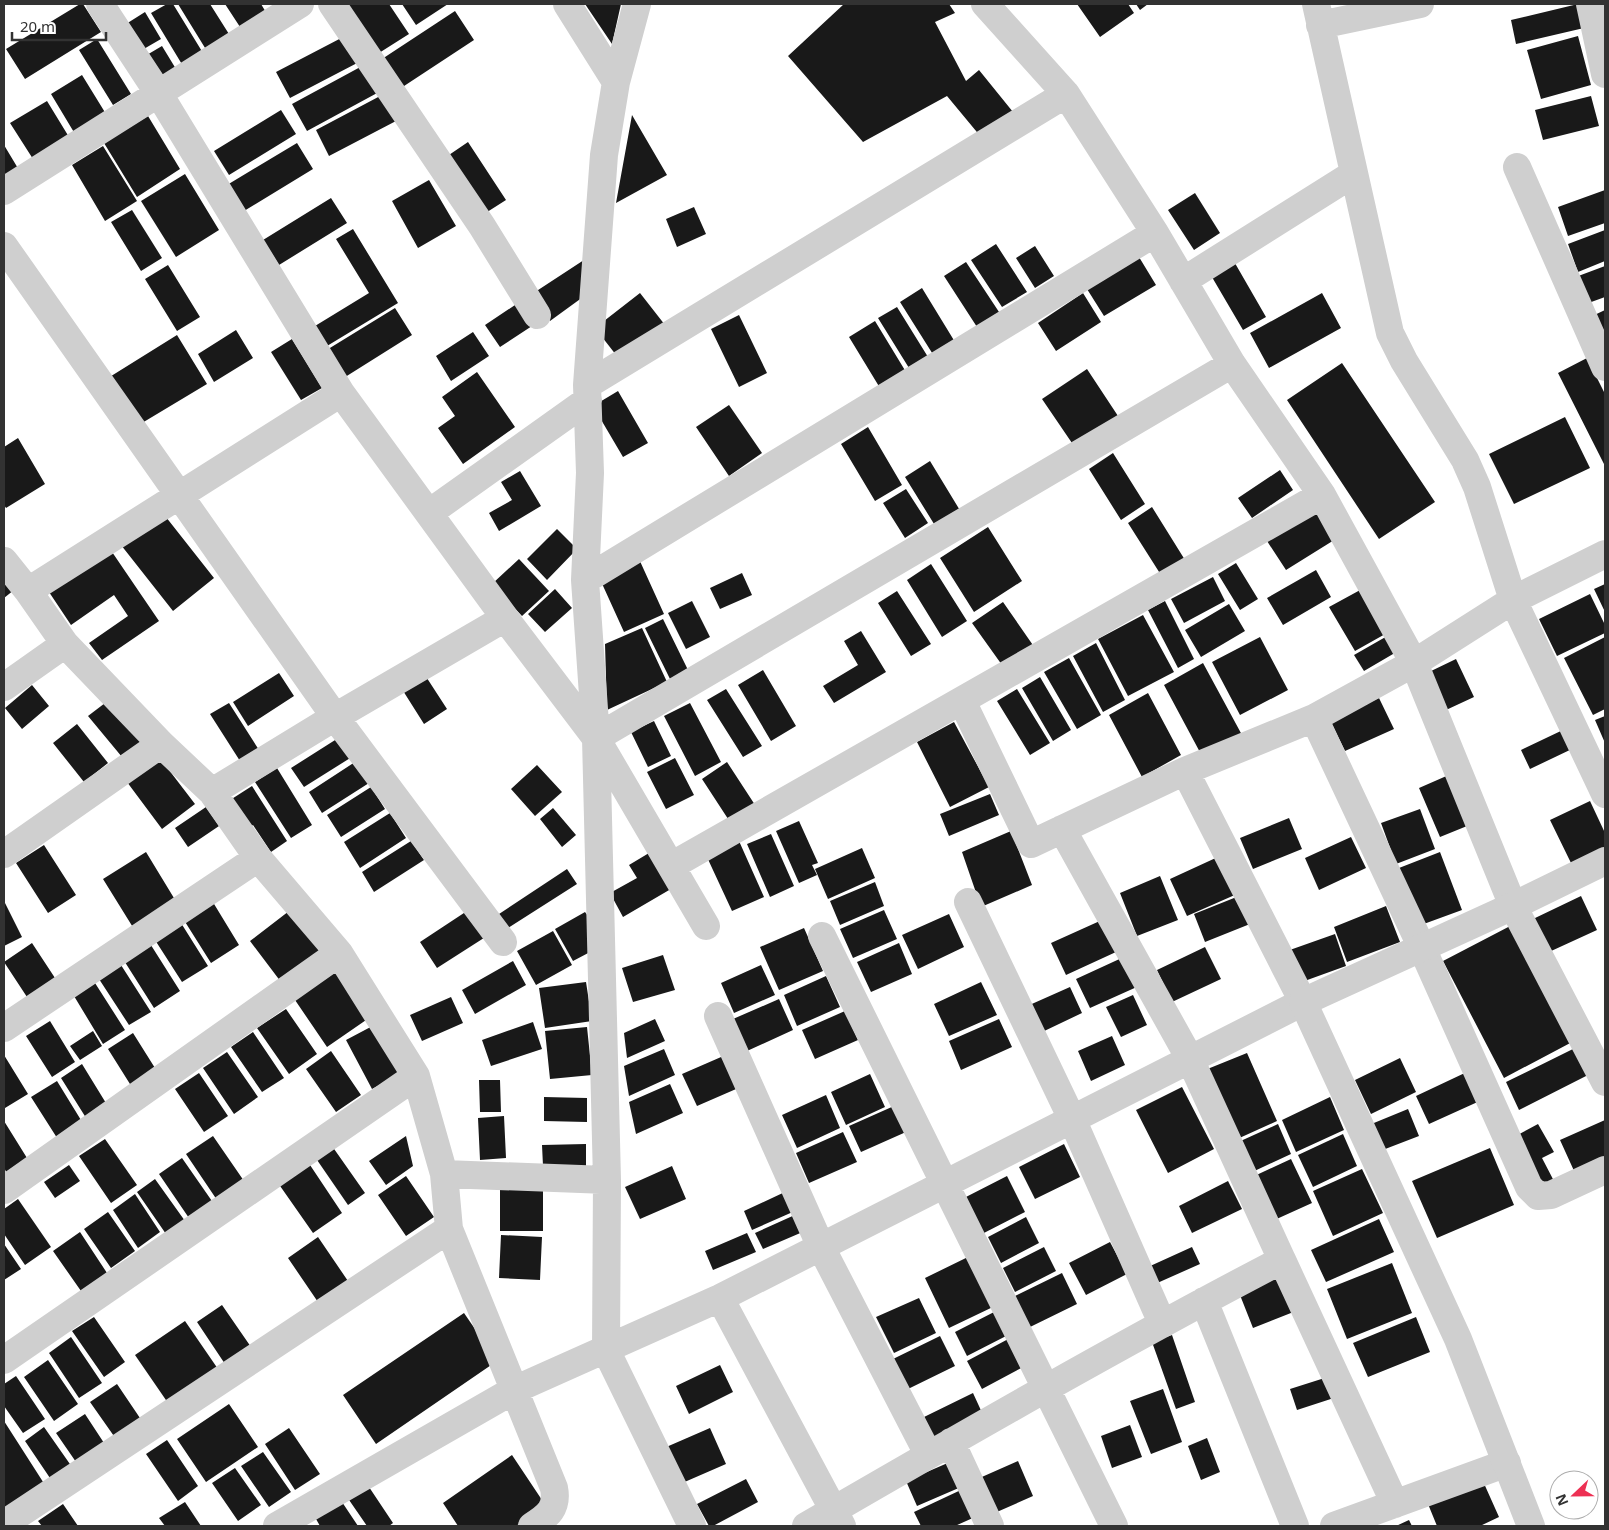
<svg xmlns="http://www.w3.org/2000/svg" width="1609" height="1530" viewBox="0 0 1609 1530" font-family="'Noto Sans',sans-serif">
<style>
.building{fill:#191919}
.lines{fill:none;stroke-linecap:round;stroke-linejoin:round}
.minor{stroke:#cfcfcf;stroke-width:28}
.tertiary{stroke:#cfcfcf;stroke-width:28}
</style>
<rect width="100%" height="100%" fill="#fff"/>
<path class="building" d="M80 4H83L101 32 25 79 6 49Z
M167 4H173L203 53 183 66 151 13Z
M178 4H210L234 42 210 56Z
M225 4H261L267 14 242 30Z
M347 4H389L409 34 379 53Z
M402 4H448L416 25Z
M585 4H621L612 44Z
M844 4H949L955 13 935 22 966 81 979 70 1013 112 981 137 947 96 863 142 788 56Z
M1077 4H1128L1134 13 1100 37Z
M1136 4H1148L1140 10Z
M1578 4 1584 28 1516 44 1511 20Z
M455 11 474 40 401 88 382 59Z
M145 12 161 39 142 50 126 24Z
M347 35 361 61 290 98 276 72Z
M1578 36 1591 85 1541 99 1527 50Z
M97 39 131 94 113 105 79 50Z
M162 46 176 69 154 82 140 59Z
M364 65 379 92 307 131 292 104Z
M82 75 106 114 75 134 51 94Z
M382 95 396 121 329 156 316 130Z
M1591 96 1599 126 1543 140 1535 110Z
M47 101 69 137 33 159 10 123Z
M281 110 296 134 229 175 214 151Z
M632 115 667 175 616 203Z
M148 116 180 169 137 197 104 143Z
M468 142 506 200 484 214 446 157Z
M297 143 313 169 244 211 227 185Z
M4 145 19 170 4 179Z
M103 146 137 201 105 221 72 165Z
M185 174 219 230 176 257 141 201Z
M429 180 456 226 418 248 392 201Z
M1605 190V223L1568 236 1558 207Z
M1195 193 1220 233 1194 250 1168 210Z
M331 198 347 223 279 265 263 240Z
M694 207 706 234 677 247 666 219Z
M132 210 162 258 141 271 111 222Z
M353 229 398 303 327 346 315 326 369 293 336 239Z
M1605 230V261L1578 272 1568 244Z
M996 244 1027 292 1002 307 971 260Z
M1035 246 1054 276 1035 288 1016 258Z
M1139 257 1156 285 1104 316 1087 289Z
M587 258 583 297 550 321 532 294Z
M1232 258 1266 317 1243 330 1209 272Z
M966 262 999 312 977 327 944 276Z
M168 265 200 317 177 331 145 279Z
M1605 266V297L1583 305 1573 278Z
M922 288 955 342 934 356 900 302Z
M640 293 665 325 620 360 595 328Z
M1083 293 1101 322 1056 351 1038 323Z
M1322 293 1341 328 1269 368 1250 333Z
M518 303 532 326 500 347 485 325Z
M897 307 928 357 909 368 878 318Z
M395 308 412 335 342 379 325 351Z
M1605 310V336L1586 319Z
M739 315 767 373 739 387 711 329Z
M875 321 906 372 880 388 849 337Z
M236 330 253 358 214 382 198 354Z
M473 332 489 356 451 381 436 356Z
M177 335 207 384 137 426 108 378Z
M292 339 322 388 301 400 271 352Z
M1587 358 1605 394V466L1558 373Z
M1342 363 1435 502 1379 539 1287 400Z
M1087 369 1118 416 1074 446 1042 399Z
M477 372 515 427 463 464 438 428 455 416 442 397Z
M618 391 648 443 623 457 593 406Z
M729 405 762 453 729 476 696 427Z
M1565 417 1590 468 1514 504 1489 454Z
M868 427 902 485 875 501 841 444Z
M18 438 45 484 6 508 4 505V447Z
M1113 453 1145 504 1121 520 1089 469Z
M930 461 964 517 939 532 905 477Z
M1280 470 1293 490 1252 518 1238 498Z
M520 471 541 506 499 531 489 513 512 500 501 482Z
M906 489 928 523 905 538 883 503Z
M1152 507 1185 560 1161 575 1128 523Z
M1321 508 1339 537 1286 570 1267 541Z
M162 512 214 578 173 611 121 545Z
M988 527 1022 581 974 612 940 558Z
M557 529 577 549 547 580 527 559Z
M110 549 159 621 102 660 89 643 128 616 114 595 71 625 49 592Z
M519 559 549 591 522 616 492 584Z
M639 559 664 614 624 632 599 577Z
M1236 563 1258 599 1240 610 1218 574Z
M931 564 967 621 942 637 907 580Z
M1316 570 1331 597 1283 625 1267 598Z
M742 573 752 595 720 609 710 588Z
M4 577 14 590 4 598Z
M1213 577 1225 601 1184 623 1171 599Z
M1605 584V612L1594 589Z
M555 589 572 608 545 632 528 614Z
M1362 589 1387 633 1355 651 1329 607Z
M897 591 931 644 911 656 878 603Z
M1590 594 1605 625V633L1557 656 1539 619Z
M692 601 710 637 686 649 668 613Z
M1165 601 1194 659 1178 668 1148 610Z
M1003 602 1037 651 1007 672 972 623Z
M1229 604 1245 631 1201 657 1185 630Z
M1143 615 1174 672 1128 696 1098 639Z
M663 619 688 670 670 679 645 628Z
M642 628 667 682 607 710 605 644Z
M861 631 886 672 834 703 823 686 858 665 844 641Z
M1396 631 1405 647 1364 671 1354 655Z
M1260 637 1288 690 1240 715 1212 662Z
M1605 637V709L1593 715 1564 658Z
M1096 643 1125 700 1103 712 1073 656Z
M1069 658 1101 715 1077 729 1044 672Z
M1456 659 1474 697 1446 710 1429 672Z
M1203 663 1242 735 1202 756 1164 685Z
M763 670 796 726 771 741 738 685Z
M423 672 447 709 424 724 400 686Z
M279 673 294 696 248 726 233 702Z
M1040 677 1071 730 1053 741 1022 688Z
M32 685 49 706 22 729 5 708Z
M726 689 762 746 743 757 707 700Z
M1017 689 1050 743 1030 755 997 701Z
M1148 693 1181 755 1142 777 1109 715Z
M1379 698 1394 729 1345 751 1330 720Z
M109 700 141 742 122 757 88 716Z
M229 703 259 750 240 761 210 714Z
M690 703 721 762 695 776 664 716Z
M1605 716V743L1595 720Z
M654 721 671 756 648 767 631 732Z
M954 722 989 787 950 807 917 742Z
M77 724 108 763 84 782 53 743Z
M1565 729 1574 748 1530 769 1521 750Z
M343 735 355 755 304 787 291 768Z
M159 757 195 804 162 829 127 782Z
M675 758 694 795 666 809 647 772Z
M355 762 369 783 322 813 309 792Z
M727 762 757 808 732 825 702 779Z
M537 765 562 792 535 816 511 789Z
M277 768 312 825 291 838 255 782Z
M1451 774 1472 824 1440 837 1419 788Z
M252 786 287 841 271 852 253 825 245 830 227 802Z
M371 787 385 809 341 837 327 815Z
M990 794 999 815 949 836 940 814Z
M1590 801 1605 833V847L1571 863 1550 820Z
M206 807 219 826 188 847 175 828Z
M553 808 576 835 562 847 540 819Z
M1420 809 1435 849 1396 864 1381 823Z
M390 813 406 838 360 868 344 842Z
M1289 818 1302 849 1253 869 1240 838Z
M799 821 818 863 812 865 817 875 799 883 776 831Z
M1011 831 1032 885 981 907 962 852Z
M771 834 794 886 770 897 747 844Z
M1351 837 1366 868 1319 890 1305 858Z
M411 841 424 860 374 892 362 872Z
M739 841 764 897 732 911 706 855Z
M44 845 76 895 48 913 16 863Z
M862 848 875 878 828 899 815 869Z
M654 850 676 886 623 917 610 893 637 878 629 865Z
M146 852 177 903 134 929 103 879Z
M1440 852 1462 910 1421 925 1399 868Z
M1220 856 1237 894 1187 916 1170 879Z
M567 869 577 884 505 930 496 916Z
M1160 876 1178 920 1137 936 1120 893Z
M875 882 884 906 840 925 830 901Z
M1239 896 1250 924 1205 942 1194 914Z
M1581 896 1597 930 1549 952 1533 919Z
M211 899 239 945 211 963 182 917Z
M4 901 22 937 4 946Z
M1386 906 1400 942 1347 962 1334 927Z
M293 908 324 949 281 982 250 941Z
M470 909 487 936 437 968 420 942Z
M884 910 897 939 853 958 840 929Z
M585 912 596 927 592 951 573 961 555 929Z
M949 914 964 947 918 969 902 935Z
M1102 920 1116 952 1066 975 1051 943Z
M181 923 208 966 182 982 155 940Z
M1514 924 1574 1041 1504 1078 1443 961Z
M804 928 823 971 779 990 760 947Z
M553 931 572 965 536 985 517 951Z
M1335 934 1346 966 1299 983 1287 951Z
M149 942 180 991 154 1008 123 959Z
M32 943 55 978 27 997 4 962Z
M899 943 912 974 871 992 857 962Z
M1205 947 1221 979 1172 1002 1157 970Z
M663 955 675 990 633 1002 622 968Z
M1126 956 1139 986 1090 1008 1076 979Z
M513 961 526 985 475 1014 462 990Z
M121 965 151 1012 129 1025 99 979Z
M761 965 775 995 734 1013 721 983Z
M337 971 369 1018 327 1047 295 1000Z
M826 976 840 1007 797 1026 784 995Z
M586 982 592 1021 545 1028 539 988Z
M981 982 997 1015 949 1036 934 1004Z
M95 983 125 1030 103 1044 74 996Z
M1070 987 1082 1013 1038 1034 1025 1007Z
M1133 995 1147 1025 1121 1037 1106 1007Z
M451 997 463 1023 422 1041 410 1015Z
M779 999 793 1030 747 1051 733 1019Z
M286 1009 317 1054 289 1074 257 1028Z
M845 1011 858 1040 815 1059 802 1030Z
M655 1019 665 1041 627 1058 624 1033Z
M999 1019 1012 1047 961 1070 949 1041Z
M50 1021 75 1062 52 1077 26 1036Z
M380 1022 406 1071 372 1089 346 1040Z
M533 1022 542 1049 491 1066 482 1040Z
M587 1027 592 1075 550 1079 545 1031Z
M93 1031 102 1046 80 1060 70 1046Z
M253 1032 284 1078 262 1092 231 1047Z
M133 1033 160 1076 135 1092 108 1049Z
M1112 1036 1125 1065 1091 1081 1078 1051Z
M1577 1047 1590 1074 1519 1110 1506 1082Z
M664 1049 675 1075 629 1096 624 1066Z
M331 1051 361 1095 336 1112 306 1069Z
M227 1052 258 1097 234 1114 203 1068Z
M1247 1053 1277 1121 1235 1140 1205 1070Z
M728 1054 743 1086 697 1106 682 1074Z
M4 1055 28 1094 5 1108 4 1106Z
M1400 1058 1416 1092 1371 1114 1355 1080Z
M82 1064 109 1108 88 1121 61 1078Z
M1469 1071 1482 1100 1429 1124 1416 1096Z
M199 1073 228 1116 204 1132 175 1089Z
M870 1074 885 1107 846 1125 831 1092Z
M479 1080H500L501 1112H480Z
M57 1081 84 1125 59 1141 31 1097Z
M670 1084 683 1113 636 1134 629 1102Z
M1182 1087 1214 1149 1168 1173 1136 1110Z
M826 1095 840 1128 797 1148 782 1115Z
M544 1097 587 1098V1122L544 1121Z
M1330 1097 1344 1130 1296 1152 1282 1120Z
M894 1106 906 1132 861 1152 849 1126Z
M1408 1109 1419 1136 1380 1151 1369 1125Z
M504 1116 506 1158 480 1160 478 1118Z
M1605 1120V1160L1575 1173 1560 1140Z
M4 1121 27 1158 6 1172 4 1167Z
M1278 1124 1291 1154 1248 1174 1234 1144Z
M1538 1124 1554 1152 1542 1158 1555 1183 1539 1192 1510 1139Z
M843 1132 857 1162 809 1183 796 1153Z
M1343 1134 1357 1166 1313 1187 1298 1155Z
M213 1136 244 1181 217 1200 186 1154Z
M406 1136 413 1166 386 1185 369 1161Z
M105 1139 137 1185 111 1203 79 1156Z
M586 1144V1166H543L542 1145Z
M1064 1144 1080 1177 1035 1199 1019 1167Z
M332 1146 365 1193 348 1205 315 1157Z
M1490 1148 1514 1205 1437 1238 1412 1181Z
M182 1158 214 1204 191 1221 159 1174Z
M1291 1159 1312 1203 1270 1222 1250 1178Z
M308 1162 342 1213 313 1233 278 1183Z
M69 1165 80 1181 55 1198 44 1182Z
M672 1166 686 1199 640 1219 625 1187Z
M1362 1169 1383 1213 1333 1236 1313 1191Z
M406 1176 434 1217 406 1236 378 1195Z
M1007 1176 1025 1212 980 1235 962 1199Z
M155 1179 185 1221 166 1234 137 1192Z
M1228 1181 1242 1209 1192 1233 1179 1206Z
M500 1185H543V1231H500Z
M787 1191 795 1211 752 1230 744 1211Z
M135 1194 160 1232 138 1248 113 1210Z
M18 1199 51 1247 25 1265 4 1234V1209Z
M108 1212 135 1251 111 1268 84 1229Z
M797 1214 805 1231 763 1249 755 1233Z
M1026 1217 1039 1243 1001 1263 988 1237Z
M1379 1219 1394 1252 1326 1282 1311 1250Z
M80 1232 107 1273 81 1291 53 1251Z
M747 1233 756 1252 713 1270 705 1251Z
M501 1235 542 1237 540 1280 499 1278Z
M318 1237 350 1284 320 1305 288 1258Z
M1110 1242 1127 1274 1086 1295 1069 1263Z
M4 1244 21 1269 4 1280Z
M1044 1247 1056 1271 1015 1292 1003 1268Z
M1192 1247 1200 1264 1155 1284 1148 1267Z
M970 1256 995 1306 949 1328 925 1278Z
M1392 1263 1412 1313 1347 1339 1327 1289Z
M1062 1273 1077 1304 1028 1328 1013 1297Z
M1281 1273 1296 1311 1253 1328 1238 1290Z
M919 1298 936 1333 894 1353 876 1317Z
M222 1305 251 1347 225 1364 197 1322Z
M998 1310 1010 1334 967 1356 955 1332Z
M464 1313 497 1361 376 1444 343 1395Z
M94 1317 125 1362 104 1377 72 1331Z
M1416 1317 1430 1352 1368 1377 1353 1343Z
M185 1321 218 1369 168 1403 135 1355Z
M1172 1335 1195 1402 1176 1409 1152 1342Z
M940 1336 955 1366 908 1389 893 1359Z
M71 1337 102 1383 79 1398 49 1353Z
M1012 1337 1027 1365 982 1389 967 1361Z
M48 1360 78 1404 54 1421 24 1377Z
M720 1365 733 1392 689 1414 676 1386Z
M1334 1375 1340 1396 1297 1410 1290 1389Z
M16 1376 45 1419 23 1433 4 1406V1384Z
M117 1384 142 1421 116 1439 90 1402Z
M1163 1389 1182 1442 1151 1454 1130 1401Z
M973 1393 984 1417 935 1440 924 1417Z
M229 1404 258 1447 206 1482 177 1439Z
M85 1414 104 1443 76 1462 56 1433Z
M4 1421 45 1485 4 1511Z
M1130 1425 1142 1457 1112 1468 1101 1436Z
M44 1427 72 1467 52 1481 25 1441Z
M289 1428 320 1474 295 1490 265 1444Z
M710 1428 726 1464 680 1484 664 1448Z
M1207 1438 1220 1472 1201 1480 1188 1446Z
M167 1440 198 1486 178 1501 146 1454Z
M263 1452 291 1492 269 1507 241 1466Z
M512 1455 546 1506 516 1526H458L443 1503Z
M1018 1461 1033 1496 990 1515 975 1480Z
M950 1462 961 1487 917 1506 906 1481Z
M235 1468 261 1505 238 1521 212 1483Z
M746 1479 758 1502 713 1526H709L697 1504Z
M1482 1479 1499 1517 1480 1526H1437L1428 1504Z
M367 1484 393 1523 389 1526H367L347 1497Z
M963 1489 975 1517 955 1526H921L914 1512Z
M185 1502 201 1526H165L159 1518Z
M342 1502 358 1526H320L316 1519Z
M63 1504 78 1526H42L38 1521Z
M1409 1520 1412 1526H1396Z"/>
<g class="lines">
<path class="minor" d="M100 4 159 94 341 393 505 618 596 738 706 926
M332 4 482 226 537 315
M567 4 616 82
M637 4 616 82 604 155 587 385 590 473 585 580 596 738 607 1180 606 1350 692 1526
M985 4 1066 94 1155 233 1232 364 1322 495 1414 663 1513 906 1605 1082
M1316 4 1390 333 1404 361 1465 460 1477 487 1513 600 1605 794
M1590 4 1605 74
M1320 25 1420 4
M1517 167 1605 367
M4 191 300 4
M4 246 335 717 503 942
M1183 281 1353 174
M587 385 1066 94
M429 513 588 400
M4 561 28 591 65 644 161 744 212 792 258 858 339 953 416 1076 444 1174 449 1229 554 1488C558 1508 548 1516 532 1526
M585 580 1155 233
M28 591 341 393
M4 687 65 644
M962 701 1031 844 1185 771 1314 718 1414 663 1513 600 1605 554
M1314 718 1422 948 1529 1187 1538 1196 1551 1195 1605 1170
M596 738 1232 364
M212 792 335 717 505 618
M4 854 161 744
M671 866 1322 495
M968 902 1072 1119 1162 1323
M822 936 1114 1526
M718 1016 821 1247 928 1454
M4 1028 258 858
M444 1174 607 1180
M4 1190 339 953
M1282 1260 1395 1504
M720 1298 842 1526
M1204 1301 1295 1526
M4 1360 416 1076
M951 1442 990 1526
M4 1524 449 1229
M277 1526 514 1390 720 1298 1303 1002 1185 771
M806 1526C963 1435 1121 1344 1282 1260L1190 1059 1062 829
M1334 1526 1507 1463"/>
<path class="tertiary" d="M1531 1526 1458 1339 1303 1002 1513 906 1605 861"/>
</g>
<rect width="1609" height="1530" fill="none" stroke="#323232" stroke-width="10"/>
<g transform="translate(1574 1495) rotate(248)"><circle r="24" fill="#ffffff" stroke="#adadad"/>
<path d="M0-4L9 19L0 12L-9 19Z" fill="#ed3053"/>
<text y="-8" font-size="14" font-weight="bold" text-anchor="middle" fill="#323232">N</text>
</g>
<path d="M12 32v8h94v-8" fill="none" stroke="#323232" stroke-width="2.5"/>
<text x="20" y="32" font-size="15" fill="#323232" stroke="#ffffff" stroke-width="4" paint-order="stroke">20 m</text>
</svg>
